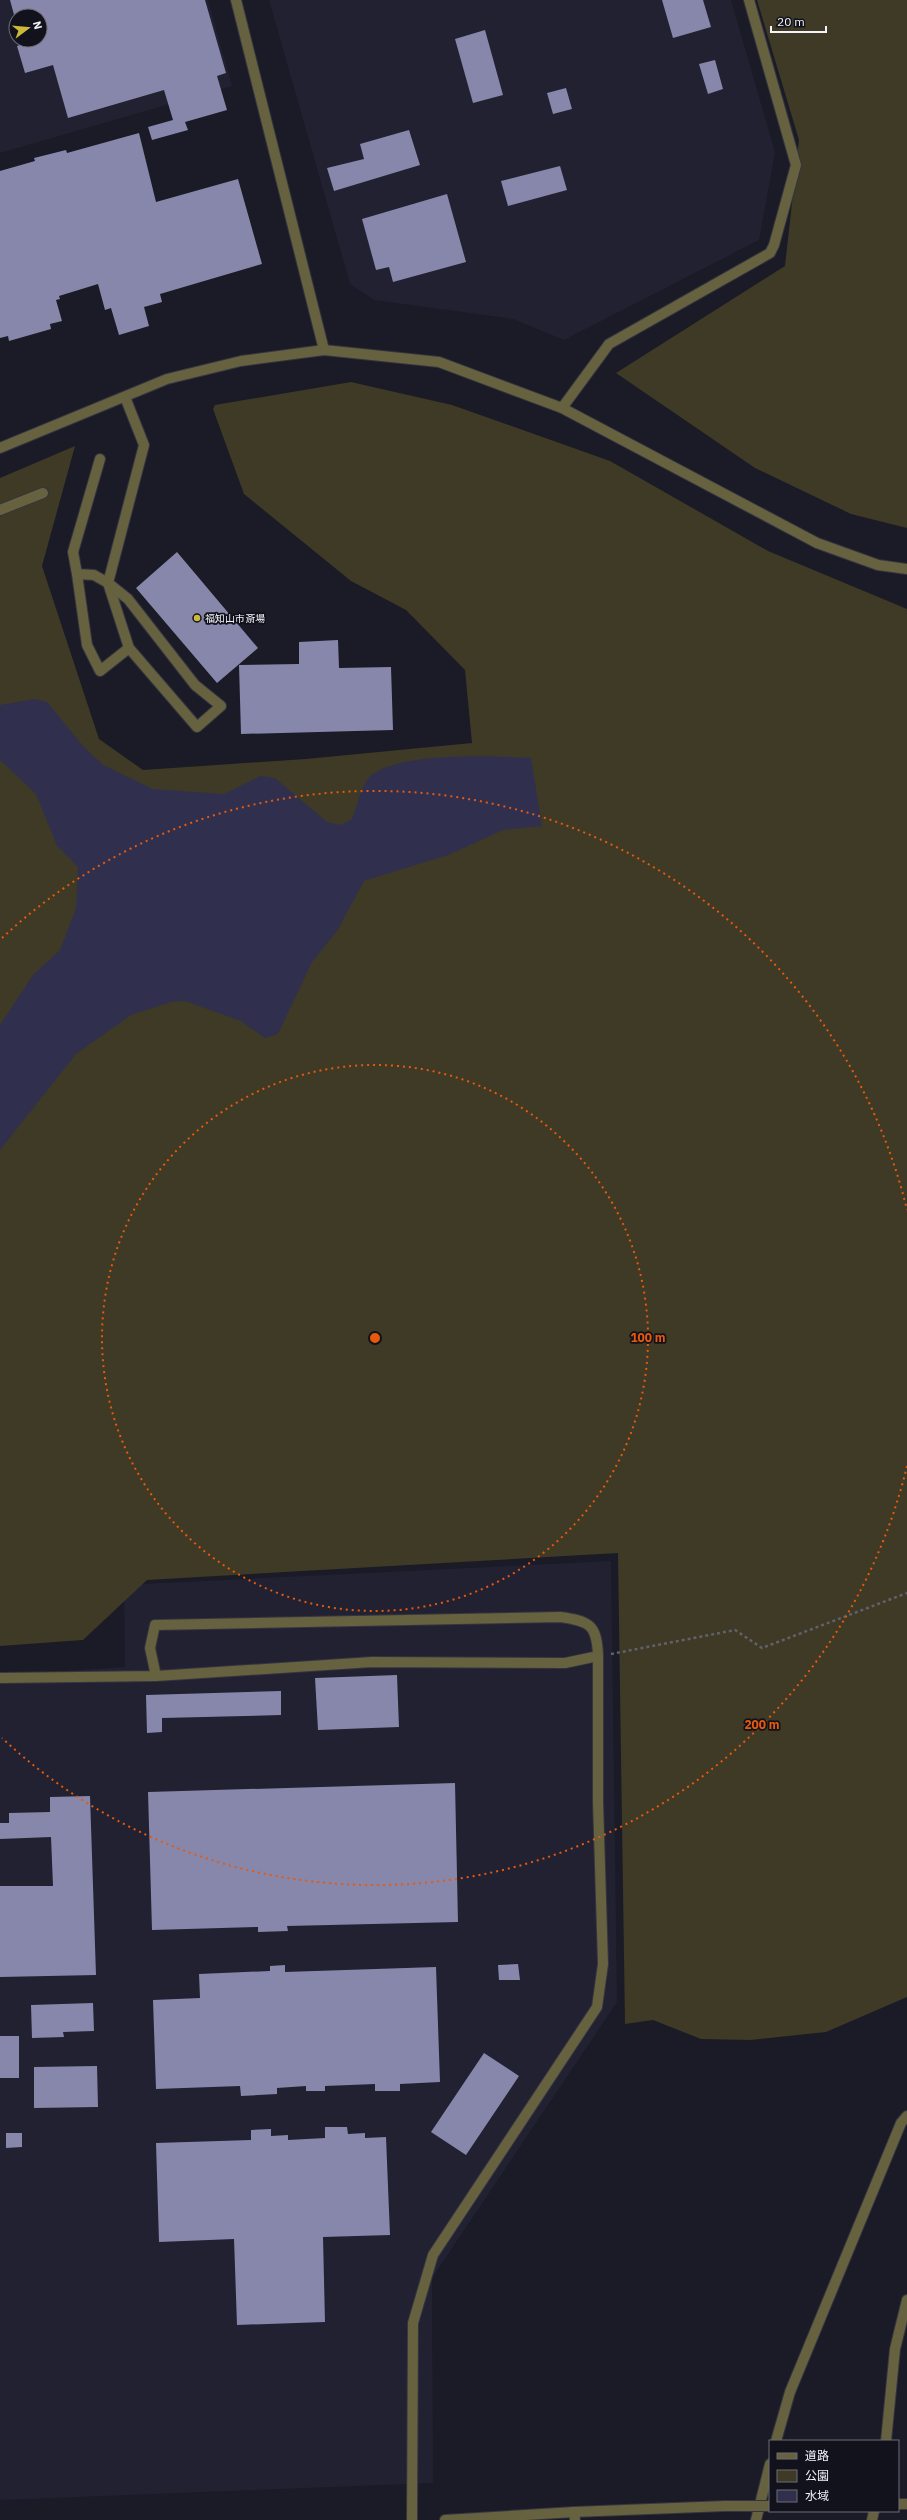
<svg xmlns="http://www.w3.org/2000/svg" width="907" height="2520" viewBox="0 0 907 2520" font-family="'IBM Plex Sans','Noto Sans JP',sans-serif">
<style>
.built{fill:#212132;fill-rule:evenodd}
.green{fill:#3e3a25}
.water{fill:#30304e}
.building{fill:#8687ab}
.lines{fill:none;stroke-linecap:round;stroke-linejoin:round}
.service-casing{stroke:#343540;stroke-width:12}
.minor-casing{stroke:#343540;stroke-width:12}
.tertiary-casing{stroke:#343540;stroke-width:12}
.path{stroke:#60616b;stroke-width:2.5;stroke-dasharray:3 3;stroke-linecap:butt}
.service{stroke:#66613e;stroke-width:10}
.minor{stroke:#66613e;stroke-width:10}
.tertiary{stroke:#66613e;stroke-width:10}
.tertiary-bridge-casing{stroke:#343540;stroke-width:12;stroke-linecap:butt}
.tertiary-bridge{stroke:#66613e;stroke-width:10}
.ring{fill:none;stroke:#e8590c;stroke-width:2;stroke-dasharray:2 4}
.poi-dot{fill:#cdb938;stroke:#12121c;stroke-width:1.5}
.labels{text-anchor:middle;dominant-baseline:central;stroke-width:3.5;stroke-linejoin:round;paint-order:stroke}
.poi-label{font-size:10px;fill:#f3f3fb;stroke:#12121c;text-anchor:start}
.centre{fill:#e8590c;stroke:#12121c;stroke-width:2}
.ring-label{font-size:12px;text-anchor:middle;font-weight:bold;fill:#e8590c;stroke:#12121c;stroke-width:3.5;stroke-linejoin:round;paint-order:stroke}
</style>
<rect width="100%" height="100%" fill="#1a1b26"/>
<path class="built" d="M0 0H208L232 86 0 153ZM16 16H40V40H16Z
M269 0H731L775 152 759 240 564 340 513 319 374 300 350 284Z
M611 1561 617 2002 432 2278 433 2483 0 2500V1675L125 1667 124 1585Z"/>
<path class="green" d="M757 0H907V528L851 514 755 468 616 373 785 266 799 140Z
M351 382 452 405 610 461 768 551 907 609V1997L826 2032 751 2040 701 2039 653 2020 625 2024 618 1553 147 1580 83 1640 0 1646V478L75 446 42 566 99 739 143 770 306 759 472 743 465 670 406 610 351 581 244 494 213 409 215 405Z"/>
<path class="water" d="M35 699 47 702 83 746 103 765 153 789 224 794 260 776 275 778 327 822 340 825 352 819C357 807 360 788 368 779 389 751 498 756 531 758L542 826 503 830 448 855 364 881 337 931 312 962 278 1034 265 1038 241 1021 185 1001 171 1002 131 1015 76 1054 0 1150V1025L33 975 60 950 76 908 78 867 57 846 36 794 0 760V705Z"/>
<path class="building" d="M10 0H205L226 73 217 76 227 110 185 122 188 130 152 140 148 127 173 120 164 90 68 118 53 65 25 73 17 46 22 44 21 40H40V16H16V22Z
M662 0H703L711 27 673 38Z
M485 30 503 95 473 103 455 39Z
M715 60 723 89 708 94 699 64Z
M566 88 572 109 553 114 547 93Z
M409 130 420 165 334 191 327 168 364 159 360 144Z
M139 133 156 202 238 179 262 264 160 294 162 302 144 307 149 326 119 335 111 308 105 310 98 284 59 296 60 299 56 300 62 321 50 324 51 329 9 341 8 336 0 338V171L35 161 34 158 66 150 67 153Z
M560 166 567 190 508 206 501 181Z
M447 194 466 262 393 282 389 267 376 270 362 219Z
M177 552 258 648 217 683 136 588Z
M338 640 339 668 391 667 393 730 241 734 239 665 299 664V642Z
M397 1675 399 1727 318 1730 315 1678Z
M281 1691V1715L162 1718V1732L147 1733 146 1695Z
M455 1783 458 1922 287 1926 288 1931 258 1932V1927L152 1930 148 1792Z
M90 1796 96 1975 0 1977V1886H53L51 1837 0 1839V1823H9V1813L50 1812V1797Z
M518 1964 520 1980H499L498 1965Z
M285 1965V1972L436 1967 440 2082 400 2084V2091H375V2084L325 2086V2091H306V2086L277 2088V2094L241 2096 240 2086 156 2089 153 2000 200 1998 199 1974 270 1971V1966Z
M93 2003 94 2031 63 2032 64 2037 32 2038 31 2005Z
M0 2036H19V2078H0Z
M484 2053 519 2076 466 2155 431 2132Z
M97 2066 98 2107 34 2108V2067Z
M325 2127H347L348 2134 365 2133V2138L386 2137 390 2235 323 2237 325 2322 237 2325 234 2239 159 2242 156 2143 251 2140V2130L271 2129V2136L288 2135V2140L325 2138Z
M6 2133H22V2147L6 2148Z"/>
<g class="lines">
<defs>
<path id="service" d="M100 459 73 552 77 574 94 575 108 583 144 445 125 397
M0 510 43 493
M77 574 87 645 100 671 129 648 108 583
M108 583 128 599 195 685 221 706 197 727 129 648"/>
<path id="minor" d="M562 408 609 344 770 253 774 245 796 165 749 0
M0 1678 156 1676 372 1662 565 1663 598 1656C597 1624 589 1621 560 1617L155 1625 150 1648 156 1676
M776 2441 790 2392 901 2123 907 2116
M886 2441 895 2349 907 2300
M574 2512 575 2520
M756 2520 770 2464
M872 2520 874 2511"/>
<path id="tertiary" d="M236 0 324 350
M0 448 167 379 241 361 324 350 439 362 562 408 817 543 878 565 907 569
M898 2504H907
M412 2520 413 2323 433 2255 597 2007 603 1964 598 1802V1656
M445 2520 574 2512 725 2506"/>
</defs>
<use href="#service" class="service-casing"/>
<use href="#minor" class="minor-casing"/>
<use href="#tertiary" class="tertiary-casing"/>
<path class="path" d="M611 1654 735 1630 762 1648 907 1593"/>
<use href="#service" class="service"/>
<use href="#minor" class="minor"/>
<use href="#tertiary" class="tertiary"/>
<defs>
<path id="tertiary-bridge" d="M725 2506H770"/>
</defs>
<use href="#tertiary-bridge" class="tertiary-bridge-casing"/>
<use href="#tertiary-bridge" class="tertiary-bridge"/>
</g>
<g class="ring">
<circle cx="375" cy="1338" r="273"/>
<path d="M907 1466A547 547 0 0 1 2 1738M2 938A547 547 0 0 1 907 1210"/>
</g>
<circle class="poi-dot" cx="197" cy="618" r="4"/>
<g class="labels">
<g class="poi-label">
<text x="205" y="618">福知山市斎場</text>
</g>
</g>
<circle cx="375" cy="1338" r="6" class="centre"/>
<g class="ring-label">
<text x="648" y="1342">100 m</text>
<text x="762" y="1729">200 m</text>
</g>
<rect x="769" y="2440" width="130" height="72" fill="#12121c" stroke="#6c6c75"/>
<rect x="777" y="2453" width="20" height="6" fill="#66613e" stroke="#6c6c75"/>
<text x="805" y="2460" font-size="12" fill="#f3f3fb">道路</text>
<rect x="777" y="2470" width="20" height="12" fill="#3e3a25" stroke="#6c6c75"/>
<text x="805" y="2480" font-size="12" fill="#f3f3fb">公園</text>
<rect x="777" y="2490" width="20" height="12" fill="#30304e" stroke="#6c6c75"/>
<text x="805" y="2500" font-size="12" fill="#f3f3fb">水域</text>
<g transform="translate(28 28) rotate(74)"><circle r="19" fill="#12121c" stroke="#6c6c75"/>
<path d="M0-3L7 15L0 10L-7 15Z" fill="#cdb938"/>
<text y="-6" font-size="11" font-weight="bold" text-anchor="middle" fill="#f3f3fb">N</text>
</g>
<path d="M771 26v6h55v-6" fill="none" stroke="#f3f3fb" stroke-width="2"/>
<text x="777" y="26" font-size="12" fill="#f3f3fb" stroke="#12121c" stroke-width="3" paint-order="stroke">20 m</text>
</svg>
